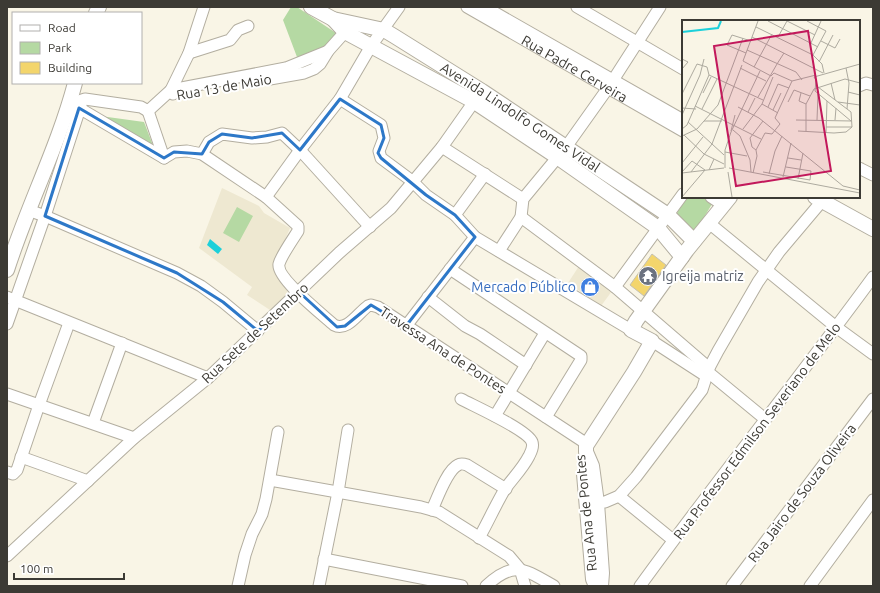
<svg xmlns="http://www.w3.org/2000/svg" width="880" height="593" viewBox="0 0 880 593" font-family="Ubuntu,sans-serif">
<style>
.built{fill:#eee8d1}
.green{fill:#b5d9a3}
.water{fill:#1cd0da}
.building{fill:#f3d56c;stroke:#c4c0b1}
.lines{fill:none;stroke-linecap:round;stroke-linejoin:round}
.minor-casing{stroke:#b3aea0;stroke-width:13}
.major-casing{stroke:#b3aea0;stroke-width:16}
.minor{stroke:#fff;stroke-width:11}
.major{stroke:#fff;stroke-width:14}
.marked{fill:none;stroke:#2d78c8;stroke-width:3;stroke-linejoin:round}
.labels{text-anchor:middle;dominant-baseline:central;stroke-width:4;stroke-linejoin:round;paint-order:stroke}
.street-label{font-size:14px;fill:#3c3a34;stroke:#fff}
.worship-label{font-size:14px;fill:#5b616d;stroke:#fff;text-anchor:start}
.shop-label{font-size:14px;fill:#366cbe;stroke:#fff;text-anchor:end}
.inset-river{fill:none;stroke:#1cd0da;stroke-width:2}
.inset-road{fill:none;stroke:#adaa9f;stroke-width:1}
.view{fill:#c2185b;fill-opacity:0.15;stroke:#c2185b;stroke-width:2}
.inset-edge{fill:none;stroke:#3c3a34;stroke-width:2}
</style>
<rect width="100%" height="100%" fill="#f9f5e6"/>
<path class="built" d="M222 188 259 206 264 213 290 228 275 263 288 293 270 310 247 295 252 287 199 248Z
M579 266 612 291 601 306 568 283Z"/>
<path class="green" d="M291 7H297L339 35 315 53 297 57 283 20Z
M93 115 144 122 154 148Z
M687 197H702L712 204 694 234 672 221Z
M237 207 253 216 239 242 223 233Z"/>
<path class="water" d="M210 239 222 249 218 254 207 245Z"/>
<path class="building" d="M652 254 666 265 644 296 630 285Z"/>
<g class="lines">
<defs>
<g id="minor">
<path id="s1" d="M467 7 683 131"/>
<path d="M485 7 683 120"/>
<path d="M577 7 683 69"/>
<path d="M189 53 230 40 238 30 248 26"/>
<path d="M270 79 304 73 314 69 320 64 328 51 345 32"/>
<path d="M859 86 866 83 873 85"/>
<path d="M173 94 171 90 189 53 204 7"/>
<path d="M340 99 381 125 384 138 379 151 381 158 412 181 426 195 455 215 475 237 631 330"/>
<path d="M70 104 85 99 141 107 148 111 171 90 286 68 328 51"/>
<path d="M148 111 164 158"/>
<path d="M66 114 79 108 164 158 174 152 187 151 202 154 266 197 298 226V231C293 239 281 256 279 264 276 278 323 315 334 325 347 332 358 313 368 306L371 305 378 307 587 444"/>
<path d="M442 147 523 199"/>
<path d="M202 154 209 142 222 134 252 138 267 137 282 133 300 150 370 227"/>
<path d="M859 168 873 175"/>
<path d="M266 197 300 150 340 99 371 46 399 7"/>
<path d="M711 197 723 205"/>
<path d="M28 210 45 216 177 273 201 286 223 302 258 331"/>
<path d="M455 215 485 174"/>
<path d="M521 217 615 287 709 368"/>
<path d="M709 223 836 327 873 354"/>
<path d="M499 251 521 217 523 199 566 147 608 88 660 7"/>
<path d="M450 269 581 356V360L546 417"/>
<path d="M615 287 683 194"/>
<path d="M7 297 208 378"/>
<path d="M428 297 465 326 480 334 526 365"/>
<path d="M7 324 45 216 81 105"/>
<path d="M406 326 475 237"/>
<path d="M652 341 706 376"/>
<path d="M708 372 765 419"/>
<path d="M7 394 134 438"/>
<path d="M461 399C474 406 528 430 532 442 534 447 531 452 529 456 523 468 513 478 505 489 496 504 488 522 479 538"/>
<path d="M495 416 545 333"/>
<path d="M93 423 122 343"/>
<path d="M21 457 88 481"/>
<path d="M7 472 13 474 17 470 39 405 69 323"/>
<path d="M270 480 421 507 439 512 509 556 520 569 525 586"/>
<path d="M619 496 673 540"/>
<path d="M589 503 605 502 619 496 636 477 702 390 709 368 718 351 758 282 779 252 822 201"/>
<path d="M432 510C437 499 447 470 458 465 461 463 464 464 467 465L506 489"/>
<path d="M7 556 134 438 208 378 339 253 391 208 442 147 478 96"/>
<path d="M324 559 462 586"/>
<path d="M238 586 245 555 252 534 262 514 266 499 278 432"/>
<path d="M319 586 338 492 348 430"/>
<path d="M486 586C514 560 524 569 554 586"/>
<path d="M640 586C716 481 797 381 873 277"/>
<path d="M732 586 873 399"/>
<path d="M810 586 873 500"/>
</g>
<g id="major">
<path id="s2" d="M311 7 333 19 384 30 394 36 482 91 668 215 694 241"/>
<path d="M96 13 99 7"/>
<path d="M333 19 345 32 473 101 557 157 658 228 682 257"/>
<path d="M815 197 873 229"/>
<path d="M7 270C27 207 58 147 75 83"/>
<path d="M584 474 593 579 596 586"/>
<path d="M601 586 602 573 597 503 592 466 586 452V446L634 372 652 341 631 330 636 321 687 250 730 197"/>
</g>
</defs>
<use href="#minor" class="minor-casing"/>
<use href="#major" class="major-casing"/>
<use href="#minor" class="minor"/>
<use href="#major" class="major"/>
</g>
<path class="marked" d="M340 99 381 125 384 138 378 153 381 158 426 195 455 215 475 237 406 326 371 305 345 326 337 327 299 292 258 331 223 302 177 273 45 216 79 108 164 158 174 152 202 154 209 142 222 134 252 138 282 133 300 150Z"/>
<defs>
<symbol id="temple-disc" viewBox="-11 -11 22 22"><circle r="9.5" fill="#6b7280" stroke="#fff"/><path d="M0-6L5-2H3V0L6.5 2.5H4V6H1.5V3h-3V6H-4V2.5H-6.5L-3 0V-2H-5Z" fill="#fff"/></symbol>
<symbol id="shop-disc" viewBox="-11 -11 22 22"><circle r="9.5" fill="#3f7fe0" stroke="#fff"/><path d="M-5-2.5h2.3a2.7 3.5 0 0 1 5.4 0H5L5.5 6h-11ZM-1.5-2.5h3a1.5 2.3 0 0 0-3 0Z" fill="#fff"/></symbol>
</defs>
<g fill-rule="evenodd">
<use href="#temple-disc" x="637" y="265" width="22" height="22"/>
<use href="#shop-disc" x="579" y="276" width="22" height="22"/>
</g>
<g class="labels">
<g class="street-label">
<text stroke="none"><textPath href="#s1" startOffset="124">Rua Padre Cerveira</textPath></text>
<text transform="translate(224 87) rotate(-10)">Rua 13 de Maio</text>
<text stroke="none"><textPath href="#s2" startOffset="239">Avenida Lindolfo Gomes Vidal</textPath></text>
<text transform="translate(255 333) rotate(-43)">Rua Sete de Setembro</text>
<text transform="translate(443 350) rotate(33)">Travessa Ana de Pontes</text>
<text transform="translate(757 431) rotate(-53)">Rua Professor Edmilson Severiano de Melo</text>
<text transform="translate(802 493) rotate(-53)">Rua Jairo de Souza Oliveira</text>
<text transform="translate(586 513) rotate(-96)">Rua Ana de Pontes</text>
</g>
<g class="worship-label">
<text x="662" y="276">Igreija matriz</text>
</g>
<g class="shop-label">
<text x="576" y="287">Mercado Público</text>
</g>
</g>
<g transform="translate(682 20)">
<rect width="178" height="178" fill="#f9f5e6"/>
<path class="inset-river" d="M0 12 36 8 39 1"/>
<path class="inset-road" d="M76 1 61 41 89 56 92 53 110 61 134 55M86 1 136 27M105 1 133 15M125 1 144 11 131 35M74 7 131 35 140 44 142 53M70 17 141 53M96 17 105 1M139 21 153 28 158 19M129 23 139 1M65 30 114 52 120 60M64 33 45 25 50 15 69 21M0 39 6 42 0 49M137 42 151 15M95 44 102 33M72 47 90 14M58 48 84 61M164 48 167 63 165 89M27 55 81 80M132 57 134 60 133 71 169 101M132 57 178 44M149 63 153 80M166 72 178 75M21 73 29 57M119 73 117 81 124 84M0 74 15 44 25 47 27 55 5 105 0 109M76 77 95 44M106 82 112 70 128 76M156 82 178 85M80 84 96 93M13 86 79 119M56 87 77 98 161 166 178 170M86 87 96 64 107 68M0 88 14 89M20 89 35 59M91 90 99 73M66 92 73 78M0 95 18 55 22 39M114 100 170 101M135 100 136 74M153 100 154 88M22 101H40M6 102 42 135M144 107H170M61 109 80 84 91 57M51 110 58 116 68 140 69 152M49 111 53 95M116 111 152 113 164 112 170 107 169 92 136 67M124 111V84L132 69 163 59 178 63M144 113 145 81M2 115 22 134 42 144M0 116 15 109 36 85 61 18M74 130 70 127 68 118 81 101M43 132 65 136M106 138 119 140M0 143 21 117M43 148V130L49 112 78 51M47 148 178 173M27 150 32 139M0 152 10 141 23 150 0 177M9 152 30 124 60 45M46 152 50 177M81 152 128 160 129 151 104 147M0 153 42 148M71 153 75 136 74 130 83 113 90 114 98 104 93 98 110 61M87 154 93 131 100 116M101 157 109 123M116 159 121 133"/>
<path class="view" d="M126 11 149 151 54 166 32 26Z"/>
<rect width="178" height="178" class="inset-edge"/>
</g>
<rect width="880" height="593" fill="none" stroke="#3c3a34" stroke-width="16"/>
<rect x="12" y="12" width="130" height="72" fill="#ffffff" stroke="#b1b0ae"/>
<rect x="20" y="25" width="20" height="6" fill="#ffffff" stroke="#b1b0ae"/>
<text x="48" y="32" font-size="12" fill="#3c3a34">Road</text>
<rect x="20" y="42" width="20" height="12" fill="#b5d9a3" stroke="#b1b0ae"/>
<text x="48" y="52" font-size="12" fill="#3c3a34">Park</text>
<rect x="20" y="62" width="20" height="12" fill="#f3d56c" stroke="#b1b0ae"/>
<text x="48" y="72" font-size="12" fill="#3c3a34">Building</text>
<path d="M14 573v6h110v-6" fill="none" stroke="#3c3a34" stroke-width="2"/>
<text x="20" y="573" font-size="12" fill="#3c3a34" stroke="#ffffff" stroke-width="3" paint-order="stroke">100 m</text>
</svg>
